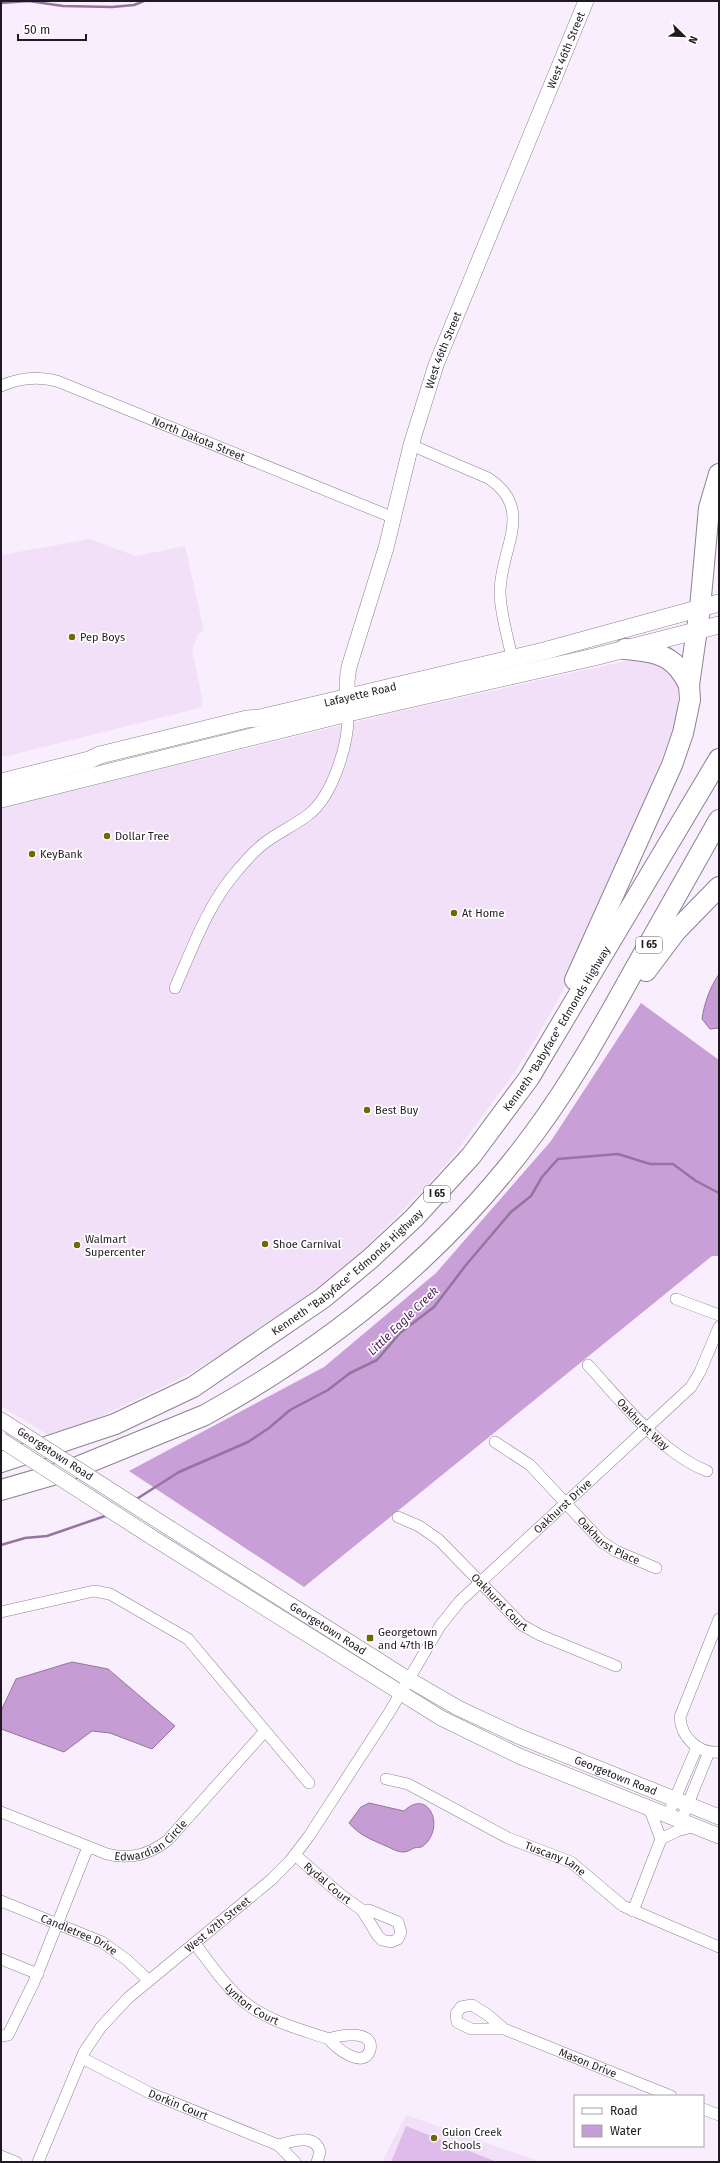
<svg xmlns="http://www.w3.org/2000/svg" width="720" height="2163" viewBox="0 0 720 2163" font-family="'Fira Sans',sans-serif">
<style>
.built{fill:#f2e0f9}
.green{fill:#dfbbec}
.forest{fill:#c99fd8}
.water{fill:#c69cd5;stroke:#94759f}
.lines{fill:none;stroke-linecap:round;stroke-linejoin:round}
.stream{stroke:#94759f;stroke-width:2.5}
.street-casing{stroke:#8e8192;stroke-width:12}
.secondary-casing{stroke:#8e8192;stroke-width:16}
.primary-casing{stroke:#8e8192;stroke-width:18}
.highway-casing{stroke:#8e8192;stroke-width:22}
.street{stroke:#fff;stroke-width:11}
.secondary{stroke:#fff;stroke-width:15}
.primary{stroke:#fff;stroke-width:17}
.highway{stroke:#fff;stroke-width:20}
.secondary-bridge-casing{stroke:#8e8192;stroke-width:16;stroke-linecap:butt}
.secondary-bridge{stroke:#fff;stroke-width:15}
.poi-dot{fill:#6d6a04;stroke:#fff;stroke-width:1.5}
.labels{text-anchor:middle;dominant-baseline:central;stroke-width:3.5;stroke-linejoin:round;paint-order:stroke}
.shield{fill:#fff;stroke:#625f64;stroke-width:1}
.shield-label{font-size:10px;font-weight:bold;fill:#1f1a21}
.street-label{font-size:11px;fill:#1f1a21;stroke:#fff}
.poi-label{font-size:11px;fill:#1f1a21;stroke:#fff;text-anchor:start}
.water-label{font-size:12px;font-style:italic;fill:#4d195d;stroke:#fff}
</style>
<rect width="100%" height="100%" fill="#f9eefd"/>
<path class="built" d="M90 539 135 556 185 546 204 631 198 634 192 650 203 702 200 708 4 757 1 755V555Z
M644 657 663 664 678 683V707L674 726 643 808 569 979 547 1020 514 1073 454 1155 423 1190 363 1250 312 1296 233 1348 183 1377 93 1420 50 1436 1 1406V808L393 713Z
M406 2115 542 2162H382Z"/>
<path class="green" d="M406 2126 497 2162H391Z"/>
<path class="forest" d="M641 1003 719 1060V1256H712L304 1587 129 1471 324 1367 436 1273 551 1141Z"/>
<path class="water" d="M719 974V1028L710 1029 702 1019C704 1004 710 987 719 974Z
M72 1662 108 1669 175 1726 152 1749 110 1733 92 1731 64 1752 1 1729V1711L16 1679Z
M369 1803 404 1811C429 1787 446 1828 423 1846 421 1848 417 1847 414 1848 410 1850 408 1852 403 1852 397 1852 391 1848 386 1846 372 1840 359 1835 349 1823L361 1807Z"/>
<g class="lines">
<path class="stream" d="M1 3 29 1 63 6 112 7 134 5 144 1
M135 1500 179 1472 248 1442 269 1428 290 1410 328 1390 350 1373 377 1360 400 1333 434 1307 466 1265 511 1212 531 1196 542 1177 558 1159 618 1154 650 1164H673L696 1181 719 1193
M1 1545 25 1538 47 1536 108 1515"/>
<defs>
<g id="street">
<path id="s1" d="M1 386C19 378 38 376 57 381L394 518"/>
<path d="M411 445 488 478C536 509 500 549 500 592 500 613 508 637 512 658"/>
<path d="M175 988C193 947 208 904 237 871 246 860 258 847 270 839 282 831 296 824 308 815 333 796 349 743 348 713"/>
<path d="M676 1299 719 1315"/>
<path id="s2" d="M588 1365C622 1402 661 1453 707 1471"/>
<path id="s3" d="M495 1442 530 1465 602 1542 616 1551 656 1568"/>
<path id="s4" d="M398 1517 419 1526 439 1540 522 1625 540 1635 616 1666"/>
<path d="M1 1612 94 1591 110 1594 188 1639 309 1783"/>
<path d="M719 1619 680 1717C681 1737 698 1754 719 1752"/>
<path id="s5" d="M386 1779 408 1784 508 1838 571 1862 623 1906 719 1947"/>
<path d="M649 1808 661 1839"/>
<path id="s6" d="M1 1812 107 1854C130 1860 149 1855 168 1840L265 1731"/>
<path d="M668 1815 697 1747"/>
<path d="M681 1821 709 1752"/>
<path d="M661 1839 677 1831 695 1826"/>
<path id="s7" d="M295 1855 340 1894 362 1910 378 1936 382 1940 391 1942 398 1939 401 1932 398 1922 369 1910H362"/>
<path id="s8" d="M1 1901 102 1942 127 1960 149 1981"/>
<path d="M633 1911 661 1839"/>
<path id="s9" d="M195 1944C210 1963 224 1985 242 2000 266 2021 300 2029 329 2039 335 2048 364 2070 370 2050 375 2029 338 2035 329 2039"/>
<path d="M1 1959 38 1974"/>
<path id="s10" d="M504 2029H471L457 2022 456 2014 461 2007 472 2005 488 2015 504 2029 671 2096"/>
<path d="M1 2036 8 2035 34 1982 88 1847"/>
<path id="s11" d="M82 2058 150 2093 278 2145 295 2162"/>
<path d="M703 2109 719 2115"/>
<path d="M278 2145C292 2142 315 2132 320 2152L317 2162"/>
<path d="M1 2156 16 2162"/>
<path id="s12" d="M38 2162 84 2052 101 2027 128 1998 271 1880 290 1861 309 1836 389 1713 440 1626 460 1601 691 1387 700 1372 719 1327"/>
</g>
<g id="secondary">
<path id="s13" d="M348 708 347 681 349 667 386 548 411 445 436 365 586 1"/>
<path d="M1 1420 20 1432"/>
<path id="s14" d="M171 1529 408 1679 458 1708 518 1736 719 1817"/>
<path d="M150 1536 441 1718 519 1756 719 1836"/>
</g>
<g id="primary">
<path id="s15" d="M1 782 89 760 100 755 247 719 260 718 544 651 719 603"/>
<path d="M1 799 348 713 594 657 719 625"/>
</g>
<g id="highway">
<path d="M625 649C645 651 666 652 679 669 683 674 686 679 689 685"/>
<path d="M646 971 676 931 719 887"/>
<path d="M575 980 672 765 683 733 690 700 689 685 700 608 709 508 719 474"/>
<path id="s16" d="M1 1462 115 1424 193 1387 323 1298 370 1259 414 1218 471 1156 529 1078 719 759"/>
<path d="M1 1490 70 1470 205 1415C333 1344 448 1251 535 1132 572 1082 602 1028 632 974 661 923 690 871 719 820"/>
</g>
</defs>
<use href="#street" class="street-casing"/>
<use href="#secondary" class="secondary-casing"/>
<use href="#primary" class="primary-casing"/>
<use href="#highway" class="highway-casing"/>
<use href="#street" class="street"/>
<use href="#secondary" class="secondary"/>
<use href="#primary" class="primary"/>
<use href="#highway" class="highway"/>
<defs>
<path id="secondary-bridge" d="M20 1432 171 1529
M1 1440 150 1536"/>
</defs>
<use href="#secondary-bridge" class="secondary-bridge-casing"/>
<use href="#secondary-bridge" class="secondary-bridge"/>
</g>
<g class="poi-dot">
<circle cx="72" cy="637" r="4"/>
<circle cx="107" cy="836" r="4"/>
<circle cx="32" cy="854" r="4"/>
<circle cx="454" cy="913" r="4"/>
<circle cx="367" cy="1110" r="4"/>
<circle cx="265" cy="1244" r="4"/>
<circle cx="77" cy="1245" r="4"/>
<rect x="366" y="1634" width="8" height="8" rx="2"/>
<circle cx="434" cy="2138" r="4"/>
</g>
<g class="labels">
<g class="shield">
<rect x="636" y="937" width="26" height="16" rx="3"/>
<rect x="424" y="1186" width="26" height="16" rx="3"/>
</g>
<g class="shield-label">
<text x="649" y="945">I 65</text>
<text x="437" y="1194">I 65</text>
</g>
<g class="street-label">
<text stroke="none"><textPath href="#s13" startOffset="696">West 46th Street</textPath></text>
<text stroke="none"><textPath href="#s13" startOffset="372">West 46th Street</textPath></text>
<text stroke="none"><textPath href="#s1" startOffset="210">North Dakota Street</textPath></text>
<text stroke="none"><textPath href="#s15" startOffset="370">Lafayette Road</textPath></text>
<text stroke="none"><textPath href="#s16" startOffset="723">Kenneth "Babyface" Edmonds Highway</textPath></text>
<text stroke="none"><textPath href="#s16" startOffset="399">Kenneth "Babyface" Edmonds Highway</textPath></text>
<text stroke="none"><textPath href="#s2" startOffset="81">Oakhurst Way</textPath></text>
<text transform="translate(55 1454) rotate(33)">Georgetown Road</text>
<text stroke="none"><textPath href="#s12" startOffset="852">Oakhurst Drive</textPath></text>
<text stroke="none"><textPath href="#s3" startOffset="152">Oakhurst Place</textPath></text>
<text stroke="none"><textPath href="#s4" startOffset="134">Oakhurst Court</textPath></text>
<text stroke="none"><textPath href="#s14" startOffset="186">Georgetown Road</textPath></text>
<text stroke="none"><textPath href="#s14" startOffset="510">Georgetown Road</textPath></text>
<text stroke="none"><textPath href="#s6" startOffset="163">Edwardian Circle</textPath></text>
<text stroke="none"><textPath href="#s5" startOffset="188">Tuscany Lane</textPath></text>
<text stroke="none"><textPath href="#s7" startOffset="43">Rydal Court</textPath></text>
<text stroke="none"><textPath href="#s12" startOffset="305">West 47th Street</textPath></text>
<text stroke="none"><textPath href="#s8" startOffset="85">Candletree Drive</textPath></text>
<text stroke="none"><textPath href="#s9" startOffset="84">Lynton Court</textPath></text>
<text stroke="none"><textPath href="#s10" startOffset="207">Mason Drive</textPath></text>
<text stroke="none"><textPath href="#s11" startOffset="107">Dorkin Court</textPath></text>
</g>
<g class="poi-label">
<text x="80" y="637">Pep Boys</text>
<text x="115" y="836">Dollar Tree</text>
<text x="40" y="854">KeyBank</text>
<text x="462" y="913">At Home</text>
<text x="375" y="1110">Best Buy</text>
<text x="85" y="1239">Walmart<tspan x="85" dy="13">Supercenter</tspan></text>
<text x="273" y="1244">Shoe Carnival</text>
<text x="378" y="1632">Georgetown<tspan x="378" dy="13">and 47th IB</tspan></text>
<text x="442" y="2132">Guion Creek<tspan x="442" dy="13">Schools</tspan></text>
</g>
<g class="water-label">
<text transform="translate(403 1321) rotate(-44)">Little Eagle Creek</text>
</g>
</g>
<rect width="720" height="2163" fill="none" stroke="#1f1a21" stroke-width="4"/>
<rect x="574" y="2095" width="130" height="52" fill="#ffffff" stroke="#a5a3a6"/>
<rect x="582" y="2108" width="20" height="6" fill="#ffffff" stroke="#a5a3a6"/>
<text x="610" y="2115" font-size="12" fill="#1f1a21">Road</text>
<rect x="582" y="2125" width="20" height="12" fill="#c69cd5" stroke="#a5a3a6"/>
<text x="610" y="2135" font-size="12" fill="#1f1a21">Water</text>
<g transform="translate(684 36) rotate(113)" stroke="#ffffff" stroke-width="3" paint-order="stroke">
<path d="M0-3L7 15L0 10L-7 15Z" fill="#1f1a21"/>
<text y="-6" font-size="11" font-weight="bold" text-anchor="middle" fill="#1f1a21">N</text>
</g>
<path d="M18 34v6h68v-6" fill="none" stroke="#1f1a21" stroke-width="2"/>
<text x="24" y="34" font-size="12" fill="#1f1a21" stroke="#ffffff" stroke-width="3" paint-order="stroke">50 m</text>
</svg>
